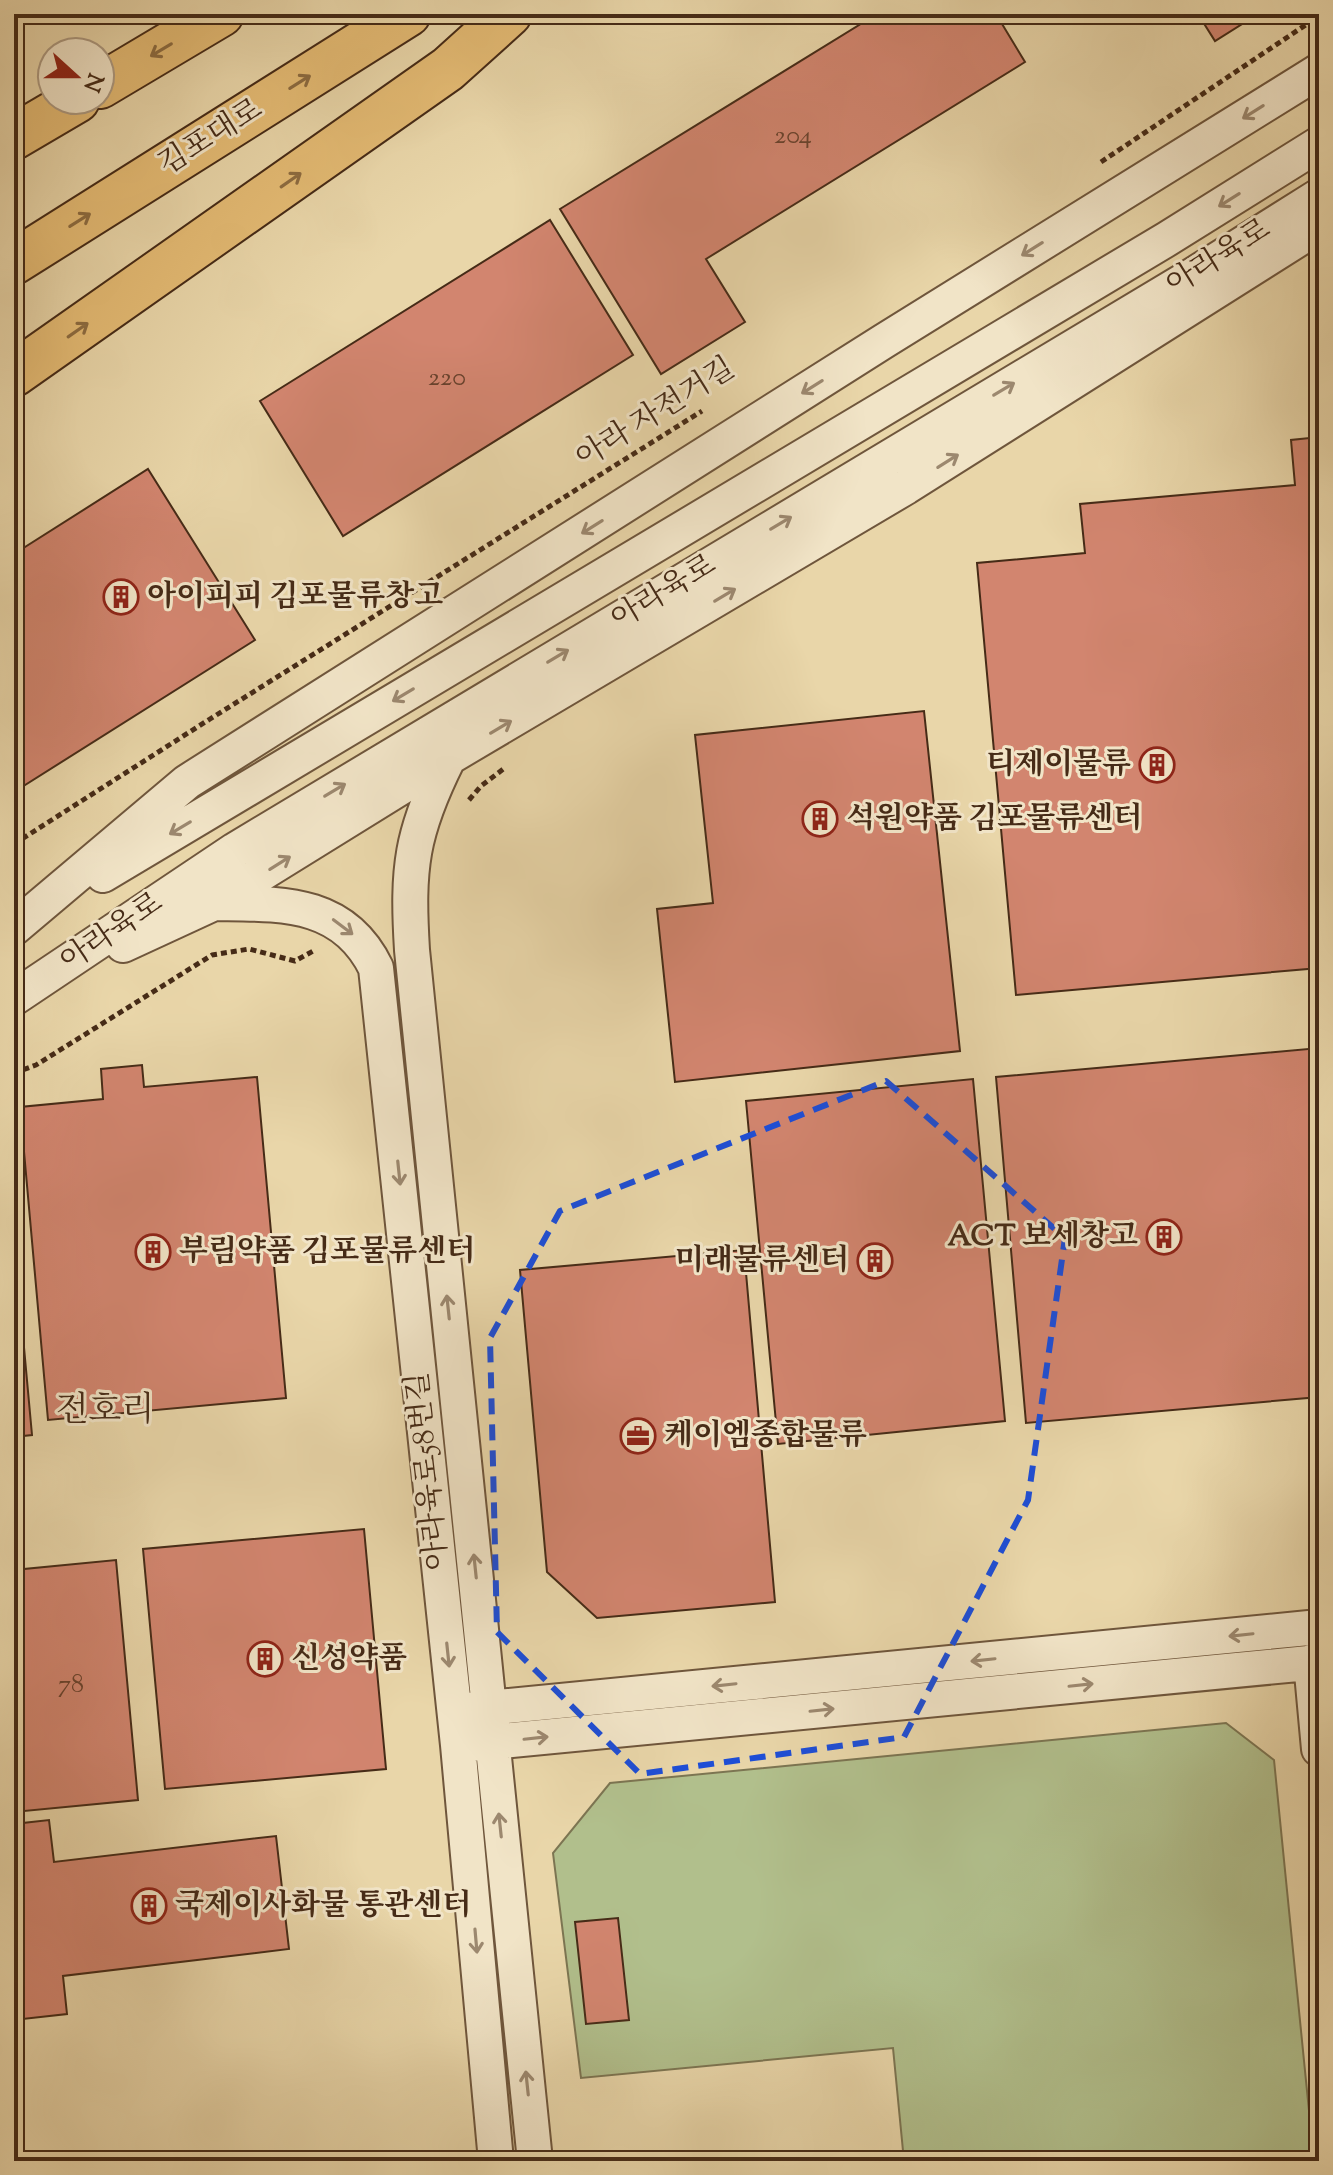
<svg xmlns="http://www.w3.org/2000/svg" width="1333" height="2175" viewBox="0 0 1333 2175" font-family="'Sorts Mill Goudy','Noto Serif KR',serif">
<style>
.green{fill:#b1bf8c;stroke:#7c7552;stroke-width:2}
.building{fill:#d2856f;stroke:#462b17;stroke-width:2}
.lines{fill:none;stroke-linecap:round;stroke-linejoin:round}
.minor-casing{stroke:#6f563c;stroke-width:38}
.major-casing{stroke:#462b17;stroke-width:48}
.path{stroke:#462b17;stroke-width:5;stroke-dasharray:6 4;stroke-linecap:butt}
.minor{stroke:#f1e4c7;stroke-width:34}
.major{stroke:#e4bb74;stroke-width:44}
.oneway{stroke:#8d6c41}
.oneway2{stroke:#9c886f}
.marked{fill:none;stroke:#1d4ed8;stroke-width:6;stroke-dasharray:16 10;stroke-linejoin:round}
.labels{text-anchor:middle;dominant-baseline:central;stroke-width:6;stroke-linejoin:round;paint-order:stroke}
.number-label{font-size:26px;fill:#69422d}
.street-label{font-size:30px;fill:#462b17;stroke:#f1e4c7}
.poi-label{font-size:30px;font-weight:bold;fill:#462b17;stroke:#f1e4c7;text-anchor:start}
.quarter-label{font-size:34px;fill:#462b17;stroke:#f1e4c7}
</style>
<rect width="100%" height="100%" fill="#e9d6a9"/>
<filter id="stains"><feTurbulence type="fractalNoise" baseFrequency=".0025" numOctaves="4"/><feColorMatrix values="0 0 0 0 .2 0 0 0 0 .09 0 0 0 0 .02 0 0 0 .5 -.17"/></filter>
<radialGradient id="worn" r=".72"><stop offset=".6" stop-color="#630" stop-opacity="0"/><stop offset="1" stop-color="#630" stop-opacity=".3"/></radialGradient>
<path class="green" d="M1226 1723 1274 1760 1314 2161H904L893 2048 581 2078 553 1853 610 1783Z"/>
<path class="building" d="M877 14H996L1025 62 706 259 745 322 661 374 560 209Z
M1198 14H1258L1215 41Z
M550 220 633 355 343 536 260 401Z
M1319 437V968L1016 995 977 563 1085 553 1080 504 1295 485 1291 440Z
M148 469 255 640 14 792V554Z
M924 711 960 1051 675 1082 657 909 713 903 695 735Z
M1319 1048V1397L1026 1423 996 1077Z
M142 1065 144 1087 257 1077 286 1398 48 1420 20 1107 103 1099 101 1069Z
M973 1079 1005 1421 778 1444 746 1101Z
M14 1238 32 1435 14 1437Z
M744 1250 775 1602 597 1618 547 1572 520 1270Z
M364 1529 386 1769 165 1789 143 1549Z
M116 1560 138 1800 14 1812V1570Z
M49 1820 54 1862 276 1836 289 1949 63 1976 67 2014 14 2020V1824Z
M618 1918 629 2020 586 2024 575 1922Z"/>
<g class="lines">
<defs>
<path id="minor" d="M448 759C411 833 407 868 412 950L535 2161
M103 875 1167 239 1319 144
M215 903C280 904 343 900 376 968L458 1745 496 2161
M14 928 187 782 884 341 1319 71
M123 945 214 903 448 758 906 487 1319 226
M14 998 235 850 1190 277 1319 196
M1311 1662 1319 1749
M467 1710 1319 1627
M470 1744 1319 1662"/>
<path id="major" d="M100 86 221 14
M14 137 77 100
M14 262 408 14
M14 374 448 69 509 14"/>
</defs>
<use href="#minor" class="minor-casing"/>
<use href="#major" class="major-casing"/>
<path class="path" d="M1101 162 1319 16
M469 800 481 786 506 767
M14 844 210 719 702 411
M14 1073 36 1065 212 955 249 949 295 961 315 950"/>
<use href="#minor" class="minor"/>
<use href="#major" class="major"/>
</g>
<defs><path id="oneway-shaft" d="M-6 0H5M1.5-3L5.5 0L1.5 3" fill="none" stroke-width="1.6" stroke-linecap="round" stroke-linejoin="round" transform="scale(2)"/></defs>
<g class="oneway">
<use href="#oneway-shaft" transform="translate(161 50) rotate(149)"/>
<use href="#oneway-shaft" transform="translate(300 82) rotate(-32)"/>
<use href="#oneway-shaft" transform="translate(291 180) rotate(-35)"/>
<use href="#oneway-shaft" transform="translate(80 220) rotate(-32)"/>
<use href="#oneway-shaft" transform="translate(78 330) rotate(-35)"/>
</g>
<g class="oneway2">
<use href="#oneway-shaft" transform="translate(1253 112) rotate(148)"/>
<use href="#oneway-shaft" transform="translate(1229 200) rotate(148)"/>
<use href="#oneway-shaft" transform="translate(1032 249) rotate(148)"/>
<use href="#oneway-shaft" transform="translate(812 387) rotate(148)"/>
<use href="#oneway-shaft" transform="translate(1004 389) rotate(-31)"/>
<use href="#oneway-shaft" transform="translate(948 461) rotate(-32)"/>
<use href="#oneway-shaft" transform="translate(781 523) rotate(-31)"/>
<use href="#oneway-shaft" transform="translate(592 527) rotate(148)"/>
<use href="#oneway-shaft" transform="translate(725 595) rotate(-31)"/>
<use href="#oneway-shaft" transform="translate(558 656) rotate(-31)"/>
<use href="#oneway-shaft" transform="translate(403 695) rotate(149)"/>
<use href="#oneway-shaft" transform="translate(501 727) rotate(-31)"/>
<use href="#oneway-shaft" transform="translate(335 790) rotate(-31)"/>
<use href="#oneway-shaft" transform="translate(180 828) rotate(149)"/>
<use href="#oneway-shaft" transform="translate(280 863) rotate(-32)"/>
<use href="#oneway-shaft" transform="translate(343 927) rotate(37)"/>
<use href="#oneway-shaft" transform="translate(399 1173) rotate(84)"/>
<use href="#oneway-shaft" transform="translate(448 1307) rotate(-96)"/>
<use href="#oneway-shaft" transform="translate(475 1566) rotate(-96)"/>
<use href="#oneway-shaft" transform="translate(1241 1635) rotate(174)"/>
<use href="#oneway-shaft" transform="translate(448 1655) rotate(84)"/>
<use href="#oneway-shaft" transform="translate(983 1660) rotate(174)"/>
<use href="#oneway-shaft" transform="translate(724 1685) rotate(174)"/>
<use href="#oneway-shaft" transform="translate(1081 1685) rotate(-6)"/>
<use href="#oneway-shaft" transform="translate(822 1710) rotate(-6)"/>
<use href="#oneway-shaft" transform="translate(536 1738) rotate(-6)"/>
<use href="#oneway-shaft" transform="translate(500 1825) rotate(-96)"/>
<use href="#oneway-shaft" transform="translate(476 1941) rotate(85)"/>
<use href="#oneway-shaft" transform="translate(527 2083) rotate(-96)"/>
</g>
<path class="marked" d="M886 1081 1065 1238 1028 1500 904 1737 640 1774 497 1632 490 1338 560 1211Z"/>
<defs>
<symbol id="building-ring" viewBox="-11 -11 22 22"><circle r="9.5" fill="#f1e4c7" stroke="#8f2418" stroke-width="1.5"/><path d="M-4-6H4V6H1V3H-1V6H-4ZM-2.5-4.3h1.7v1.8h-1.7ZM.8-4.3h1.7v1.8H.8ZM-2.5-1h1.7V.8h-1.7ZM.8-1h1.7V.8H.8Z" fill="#8f2418"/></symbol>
<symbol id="office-ring" viewBox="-11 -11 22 22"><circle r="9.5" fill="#f1e4c7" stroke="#8f2418" stroke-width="1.5"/><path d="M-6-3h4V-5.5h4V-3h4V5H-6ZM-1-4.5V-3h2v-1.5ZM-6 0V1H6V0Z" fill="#8f2418"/></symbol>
</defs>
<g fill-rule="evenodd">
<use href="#building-ring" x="101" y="577" width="40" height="40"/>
<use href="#building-ring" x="1137" y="745" width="40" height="40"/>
<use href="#building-ring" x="800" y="799" width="40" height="40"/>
<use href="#building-ring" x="1144" y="1217" width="40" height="40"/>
<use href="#building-ring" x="133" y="1232" width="40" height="40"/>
<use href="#building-ring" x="855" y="1241" width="40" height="40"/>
<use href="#office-ring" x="618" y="1416" width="40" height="40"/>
<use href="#building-ring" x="245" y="1639" width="40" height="40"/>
<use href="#building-ring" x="129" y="1886" width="40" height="40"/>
</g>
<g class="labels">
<g class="number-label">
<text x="793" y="136">204</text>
<text x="447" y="378">220</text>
<text x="71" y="1685">78</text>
</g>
<g class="street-label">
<text transform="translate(211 138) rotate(-32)">김포대로</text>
<text transform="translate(1219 258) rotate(-32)">아라육로</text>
<text transform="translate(656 414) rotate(-32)">아라 자전거길</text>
<text transform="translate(664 593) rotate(-31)">아라육로</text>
<text transform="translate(112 933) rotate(-34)">아라육로</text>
<text transform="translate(429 1471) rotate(-96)">아라육로58번길</text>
</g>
<g class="poi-label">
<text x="147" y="597">아이피피 김포물류창고</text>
<text x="1131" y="765" text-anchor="end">티제이물류</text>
<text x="846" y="819">석원약품 김포물류센터</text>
<text x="1138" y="1237" text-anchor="end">ACT 보세창고</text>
<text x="179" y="1252">부림약품 김포물류센터</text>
<text x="849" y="1261" text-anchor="end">미래물류센터</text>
<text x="664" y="1436">케이엠종합물류</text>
<text x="291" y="1659">신성약품</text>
<text x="175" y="1906">국제이사화물 통관센터</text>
</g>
<g class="quarter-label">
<text x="105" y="1411">전호리</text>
</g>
</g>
<rect width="1333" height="2175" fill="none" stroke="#e9d6a9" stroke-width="48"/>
<rect x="16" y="16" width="1301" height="2143" fill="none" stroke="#462b17" stroke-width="4"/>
<rect x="24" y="24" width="1285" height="2127" fill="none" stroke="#462b17" stroke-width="2"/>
<g transform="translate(76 76) rotate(111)"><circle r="38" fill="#f1e4c7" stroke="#ad9a81" stroke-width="2"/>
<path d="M0-6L14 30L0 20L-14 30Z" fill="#8f2418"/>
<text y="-12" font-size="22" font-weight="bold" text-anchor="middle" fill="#462b17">N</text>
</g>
<rect width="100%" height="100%" filter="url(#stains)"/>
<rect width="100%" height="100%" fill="url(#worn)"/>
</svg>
